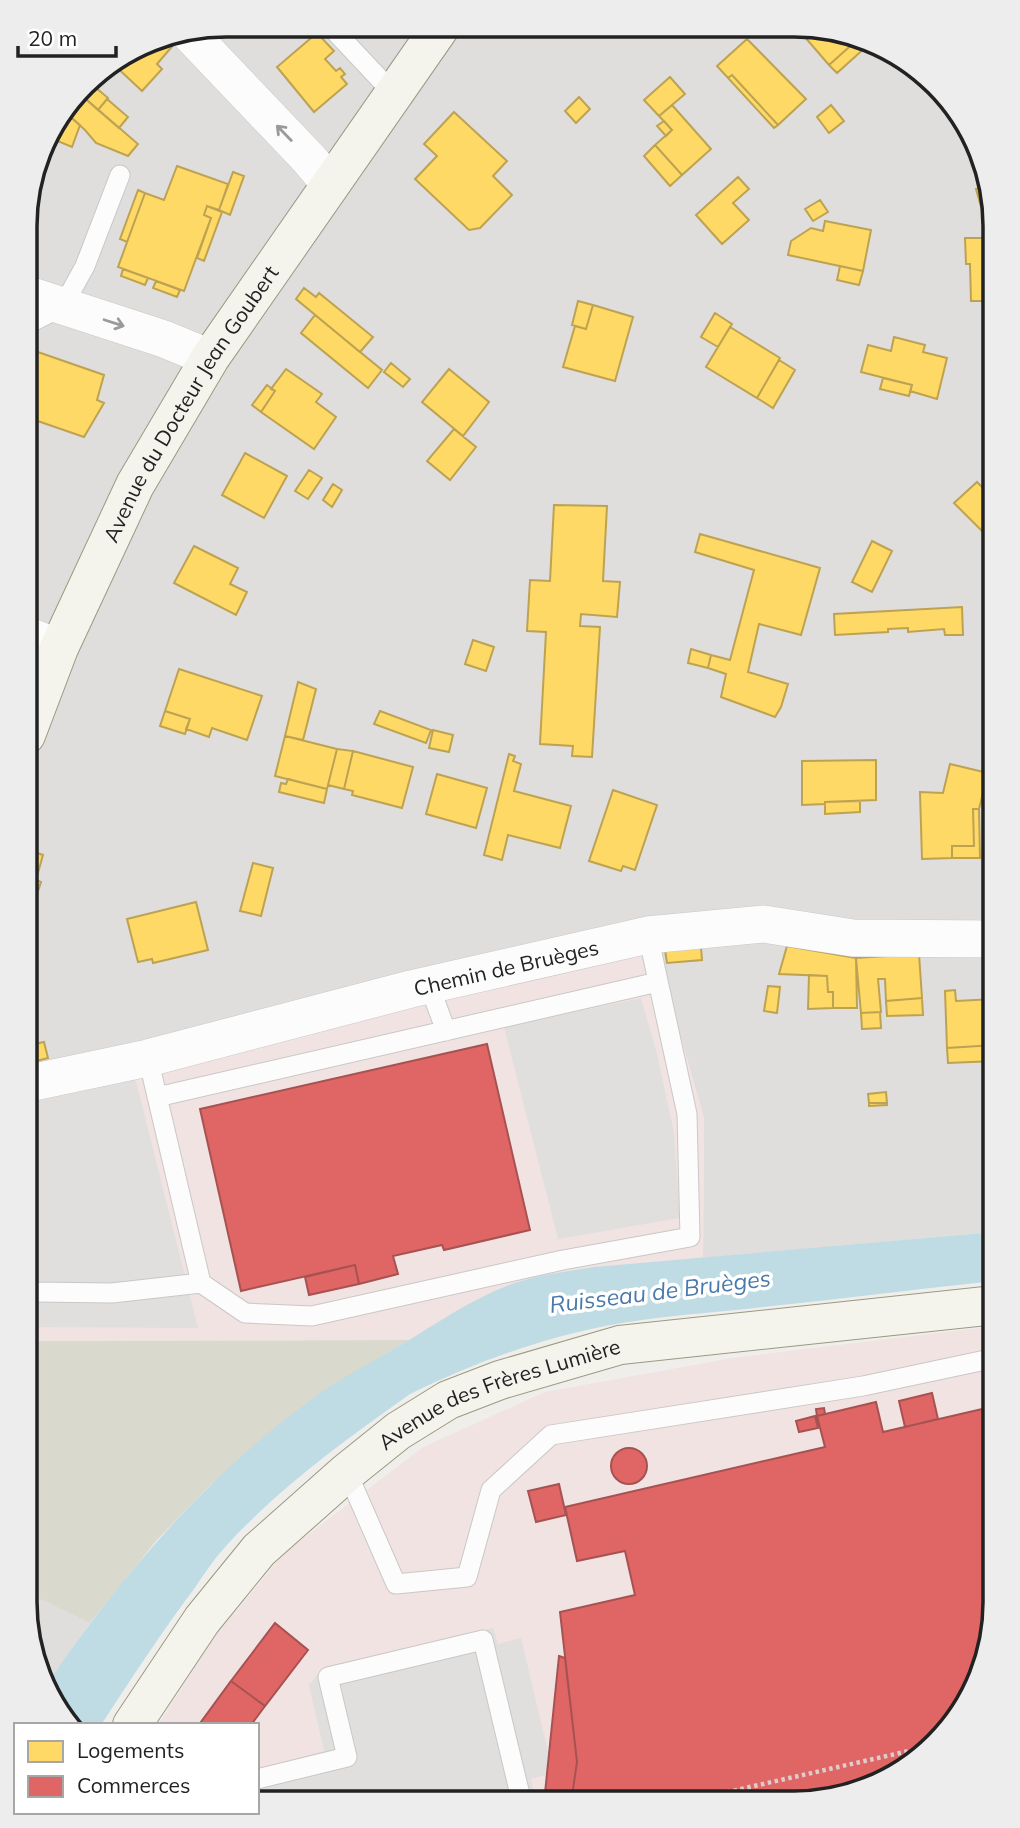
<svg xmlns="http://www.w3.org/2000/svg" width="1020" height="1828" viewBox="0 0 1020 1828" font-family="Mulish,sans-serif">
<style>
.residential{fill:#dfdedc}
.commercial{fill:#f1e3e1}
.construction{fill:#d9d9cd}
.parking{fill:#e0dfde}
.water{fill:#bfdbe3}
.homes{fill:#ffd966;stroke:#bda252;stroke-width:2}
.shops{fill:#e06666;stroke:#a75252;stroke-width:2}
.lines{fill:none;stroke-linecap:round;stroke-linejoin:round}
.lane-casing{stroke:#c9c8c7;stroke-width:21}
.street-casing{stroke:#c9c8c7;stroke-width:38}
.secondary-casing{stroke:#999a82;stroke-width:40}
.path{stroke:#dccecd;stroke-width:4.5;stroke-dasharray:3.5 3.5;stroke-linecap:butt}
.lane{stroke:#fdfcfc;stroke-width:19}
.street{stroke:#fdfcfc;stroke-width:37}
.secondary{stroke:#f4f4ed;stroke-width:38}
.oneway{stroke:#9a9a9a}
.labels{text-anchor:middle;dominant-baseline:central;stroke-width:7;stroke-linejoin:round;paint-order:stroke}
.street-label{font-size:21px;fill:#222;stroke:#fff}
.water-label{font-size:23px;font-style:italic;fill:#4a7aab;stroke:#fff}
.rim{fill:none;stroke:#222;stroke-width:3.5}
</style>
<rect width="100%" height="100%" fill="#f0eeeb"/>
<path class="residential" d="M226 25 833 28 927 74 985 161 995 226V1232L703 1258 704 1117 25 1098 26 200 45 137 93 75 149 40Z
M25 1592 90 1623 47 1684 35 1667Z"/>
<path class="commercial" d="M656 950 704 1117 703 1258 594 1267 470 1305 409 1340 25 1341V1098Z
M995 1326V1616L954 1725 794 1803 257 1802V1725H158L215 1636 284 1553 423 1447 545 1392 732 1358Z"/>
<path class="construction" d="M409 1340 323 1392 209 1486 156 1541 90 1623 25 1592V1341Z"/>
<path class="parking" d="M641 998 657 1054 674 1133 680 1218 558 1239 504 1027Z
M135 1077 198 1328 25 1327V1104Z
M493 1628 498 1644 521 1638 553 1773 531 1779 536 1803 257 1802V1769L324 1751 309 1685 324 1667Z"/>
<path class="water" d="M995 1232V1281C918 1289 840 1299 763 1307 723 1312 682 1314 642 1320 561 1331 483 1358 410 1394 345 1440 280 1487 226 1546 214 1559 204 1574 194 1589 161 1633 131 1679 101 1725H77L47 1684C123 1573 211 1470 322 1392 346 1375 374 1361 399 1346 438 1323 478 1294 521 1281 545 1274 570 1271 594 1267Z"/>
<path class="homes" d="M231 25H249L239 34Z
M253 25H273L262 35Z
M797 28H833L857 40 829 65Z
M317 33 334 51 325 59 336 71 340 68 345 74 341 77 347 84 314 112 277 67Z
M167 36 175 43 157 64 162 69 142 91 112 63 149 40Z
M747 39 806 99 778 125 732 75 728 78 717 66Z
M857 40 867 46 837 73 829 65Z
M732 75 778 125 774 128 728 78Z
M670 77 685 94 659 116 644 100Z
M88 81 108 98 98 110 79 93Z
M79 93 138 144 128 156 96 143 85 130 65 112Z
M579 97 590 109 576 123 565 111Z
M107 99 128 117 119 128 98 110Z
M672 105 711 149 682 175 655 145 672 130 659 116Z
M831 105 844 121 829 133 817 117Z
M65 112 80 125 72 147 50 138 55 124Z
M454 112 507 161 493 176 512 195 480 228 469 230 415 179 437 156 424 144Z
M664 121 672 130 666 136 657 126Z
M45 137 55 140 35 197 28 195Z
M655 145 682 175 670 186 644 156Z
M177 166 228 184 219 210 207 206 204 215 211 218 184 291 118 267 145 193 164 200Z
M233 172 244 176 230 215 219 210Z
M738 177 749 189 733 203 749 220 722 244 696 215Z
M989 186 993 210 983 214 976 189Z
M138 190 145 193 127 242 120 239Z
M820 200 828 212 813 221 805 209Z
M207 206 222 212 204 261 197 258 211 218 204 215Z
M825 221 871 230 863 271 788 255 791 241 811 228 823 231Z
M965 238H988L989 301H971L970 264H966Z
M840 266 863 271 859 285 837 280Z
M123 269 148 278 145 285 121 276Z
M156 281 180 290 177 297 153 288Z
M304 288 316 297 319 293 373 337 360 352 296 299Z
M578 301 593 305 586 329 572 325Z
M593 305 633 317 615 381 563 367 575 326 586 329Z
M715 313 732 324 718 347 701 337Z
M315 315 382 370 368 388 301 333Z
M730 327 780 358 757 398 706 367Z
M894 337 925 345 923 352 947 358 937 399 910 391 912 385 861 372 868 345 891 351Z
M35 351 104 375 97 400 104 403 84 437 26 417V375Z
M779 360 795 370 773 408 757 398Z
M391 363 410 379 403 387 384 372Z
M286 369 322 394 316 402 336 417 314 449 261 412 275 391 271 389Z
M449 369 489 402 463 436 422 402Z
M883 378 912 385 909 396 880 389Z
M267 385 275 391 261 412 252 405Z
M454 429 476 447 450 480 427 461Z
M245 453 287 476 264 518 222 495Z
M309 470 322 478 308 499 295 491Z
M977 482 988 493 995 486V539L993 542 954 503Z
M333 484 342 490 332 507 323 500Z
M554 505 607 506 603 581 620 582 617 617 581 614 580 626 600 627 592 757 572 756 573 746 540 744 546 632 527 631 530 580 550 581Z
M700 534 820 568 801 635 759 624 748 672 788 684 781 707 775 717 721 697 726 674 708 668 711 655 730 660 754 570 695 552Z
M872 541 892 551 872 592 852 582Z
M194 546 238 568 230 584 247 592 236 615 174 583Z
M962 607 963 635H945L944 629 908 632V628L888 629V632L835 635 834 614Z
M473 640 494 647 486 671 465 664Z
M691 649 711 655 708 668 688 663Z
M179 669 262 696 247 740 212 728 209 737 186 729 190 719 165 711Z
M298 682 316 689 303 740 285 736Z
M165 711 190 719 185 734 160 726Z
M380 711 431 730 426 743 374 724Z
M433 730 453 735 449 752 429 748Z
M285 736 337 749 327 789 275 776Z
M337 749 353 751 344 789 328 785Z
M353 751 413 767 402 808 352 795 353 791 344 789Z
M509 754 515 756 513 761 521 764 514 791 571 806 560 848 508 835 502 860 484 855Z
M876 760V800L825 802V804L802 805V761Z
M950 764 988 773 979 809H973L974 846H952V858L922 859 920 792 943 793Z
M437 774 487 788 476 828 426 814Z
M288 779 327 789 324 803 279 792 281 783 286 784Z
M613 790 657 805 635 870 623 866 621 871 589 861Z
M860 801V812L825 814V802Z
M973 809H979L980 858H952V846H974Z
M28 850 43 855 36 880 41 882 27 924H25V857Z
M253 863 273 868 261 916 240 911Z
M196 902 208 950 153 963 152 959 138 962 127 919Z
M25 924 32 927 25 942Z
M787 946 856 958 857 1008H833V992H828L827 976 779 974Z
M701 947 702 960 667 963 665 950Z
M984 953 995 954V975H985Z
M919 954 922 998 886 1001 885 979H878L881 1012 861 1013 856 958Z
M809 975 827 976 828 992H833V1008L808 1009Z
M768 986 780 987 777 1013 764 1011Z
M955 990 956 1001 995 999V1045L947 1048 945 991Z
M922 998 923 1015 887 1016 886 1001Z
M880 1012 881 1028 862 1029 861 1013Z
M44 1042 48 1058 25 1064V1046Z
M995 1045V1061L948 1063 947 1048Z
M886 1092 887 1103H869L868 1094Z
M869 1103H887V1105L869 1106Z"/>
<path class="shops" d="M487 1044 530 1230 444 1250 442 1245 393 1256 398 1274 359 1284 355 1265 241 1291 200 1109Z
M355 1265 359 1284 309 1295 305 1277Z
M932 1393 938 1419 905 1427 899 1401Z
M876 1402 883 1432 995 1406V1616L954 1725 859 1793 794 1804 591 1803 590 1800 571 1803 577 1762 560 1612 635 1595 625 1551 577 1561 565 1507 825 1447 817 1416Z
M824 1408 825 1414 817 1416 816 1409Z
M815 1416 818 1428 799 1432 796 1421Z
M611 1466a18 18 0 1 1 36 0a18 18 0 1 1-36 0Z
M559 1484 566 1515 536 1522 528 1491Z
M275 1623 308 1650 265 1706 231 1681Z
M559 1656 565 1658 577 1762 571 1803H544Z
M231 1681 265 1706 251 1725H204L201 1722Z"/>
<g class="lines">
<defs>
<path id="lane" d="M329 25 394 94
M26 325 63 306 85 266 120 175
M429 985 446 1031
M157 1097 658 982
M201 1283 245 1313 312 1316 563 1260 690 1237 687 1114 648 935
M25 1286 35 1292 112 1293 201 1283 148 1058
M347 1472 396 1584 467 1577 491 1490 551 1435 863 1386 995 1358
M257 1779 347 1757 328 1677 483 1640 522 1803"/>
<g id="street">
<path d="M188 32 309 159 330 184"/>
<path d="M26 294 164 339 210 358"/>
<path d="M26 635 59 648"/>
<path id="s1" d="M25 1084 148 1058 411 989 648 935 764 924 853 938 995 939"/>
</g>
<g id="secondary">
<path id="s2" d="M26 735 59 648 135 485 210 358 441 26"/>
<path id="s3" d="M132 1725 202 1620 259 1550 347 1472 398 1431 448 1400 500 1380 620 1345 995 1305"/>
</g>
</defs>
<use href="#lane" class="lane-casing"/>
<use href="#street" class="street-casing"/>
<use href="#secondary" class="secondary-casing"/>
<path class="path" d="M679 1803 922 1748"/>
<use href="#lane" class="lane"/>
<use href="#street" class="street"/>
<use href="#secondary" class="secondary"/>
</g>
<defs><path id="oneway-shaft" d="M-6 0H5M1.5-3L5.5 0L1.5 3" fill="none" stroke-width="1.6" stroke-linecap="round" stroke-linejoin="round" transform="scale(1.75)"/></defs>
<g class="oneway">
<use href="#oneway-shaft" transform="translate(284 133) rotate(-134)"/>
<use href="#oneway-shaft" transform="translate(114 323) rotate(18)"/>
</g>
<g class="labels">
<g class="street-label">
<text stroke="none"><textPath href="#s2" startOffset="371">Avenue du Docteur Jean Goubert</textPath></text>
<text stroke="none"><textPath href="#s1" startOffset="495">Chemin de Bruèges</textPath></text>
<text stroke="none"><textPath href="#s3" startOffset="508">Avenue des Frères Lumière</textPath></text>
</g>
<g class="water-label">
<text transform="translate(660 1291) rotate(-7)">Ruisseau de Bruèges</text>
</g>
</g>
<path d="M0 0H1020V1828H0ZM226 37H794A189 189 0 0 1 983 226V1602A189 189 0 0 1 794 1791H226A189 189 0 0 1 37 1602V226A189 189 0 0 1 226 37Z" fill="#ededed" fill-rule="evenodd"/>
<path class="rim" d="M226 37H794A189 189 0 0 1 983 226V1602A189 189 0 0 1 794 1791H226A189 189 0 0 1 37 1602V226A189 189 0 0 1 226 37Z"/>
<rect x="14" y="1723" width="245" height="91" fill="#ffffff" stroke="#a7a7a7" stroke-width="2"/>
<rect x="28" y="1741" width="35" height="21" fill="#ffd966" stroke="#a7a7a7" stroke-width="2"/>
<text x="77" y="1758" font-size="21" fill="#222222">Logements</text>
<rect x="28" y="1776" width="35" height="21" fill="#e06666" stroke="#a7a7a7" stroke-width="2"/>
<text x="77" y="1793" font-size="21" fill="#222222">Commerces</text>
<path d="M18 46v10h98v-10" fill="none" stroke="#222222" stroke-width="3.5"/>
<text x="28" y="46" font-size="21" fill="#222222" stroke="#ffffff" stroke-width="5" paint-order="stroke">20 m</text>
</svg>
